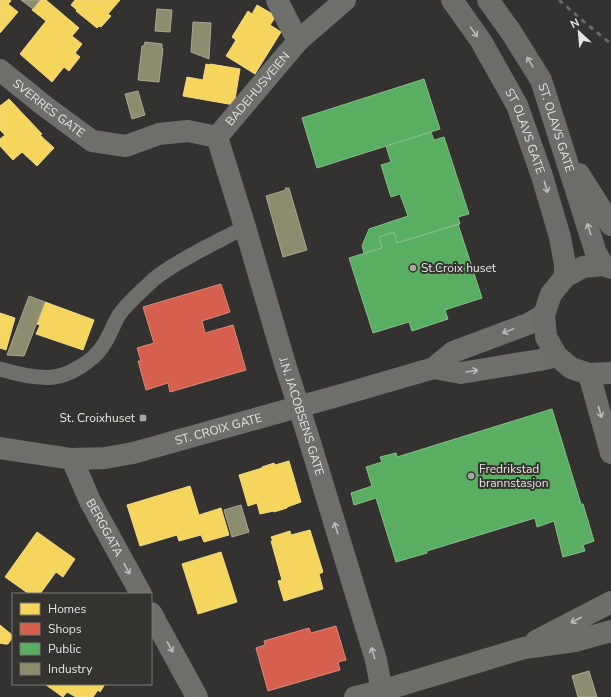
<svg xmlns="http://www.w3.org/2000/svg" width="611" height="697" viewBox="0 0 611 697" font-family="'Nunito Sans',sans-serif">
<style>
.homes{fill:#f6d55c;stroke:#f1da84}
.shops{fill:#d6604d;stroke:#da887a}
.public{fill:#5aae61;stroke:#84be88}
.industry{fill:#8c8c6e;stroke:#a7a791}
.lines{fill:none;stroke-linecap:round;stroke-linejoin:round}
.service{stroke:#6e6e6a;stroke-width:15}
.minor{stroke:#6e6e6a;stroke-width:22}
.tertiary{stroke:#6e6e6a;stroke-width:22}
.primary{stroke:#6e6e69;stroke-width:22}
.trunk{stroke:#6c6c68;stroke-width:22}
.rail{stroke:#696865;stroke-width:3;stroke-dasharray:5 5;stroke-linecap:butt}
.oneway{stroke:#bbbbb8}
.oneway2{stroke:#bbbbb9}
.poi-dot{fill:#a7a6a4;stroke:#34332f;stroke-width:1.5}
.labels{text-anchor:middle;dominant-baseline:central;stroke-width:4;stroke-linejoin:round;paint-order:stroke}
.street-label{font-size:12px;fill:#e5e5e3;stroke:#34332f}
.poi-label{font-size:12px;fill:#e5e5e3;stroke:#34332f;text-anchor:start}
</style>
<rect width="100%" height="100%" fill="#333230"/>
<path class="homes" d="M0 0H10L11 1 8 4 18 12 0 33Z
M40 0H46L79 28 72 36 82 44 75 53 80 57 69 71 64 67 52 82 20 54 46 21 32 10Z
M75 0H120L108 14 111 16 101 27 99 26 97 28 76 11 77 10 71 5Z
M257 5 276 16 270 25 281 32 255 74 226 56 236 40 232 37 248 11 252 14Z
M206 64 210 65V64L240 69 234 105 183 96 187 77 203 80Z
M9 99 42 134 40 135 54 148 37 166 22 152 13 160 0 146V139L5 135 0 130V106Z
M45 302 94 320 83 350 36 334 40 325 37 324Z
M0 313 15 318 6 350 0 348Z
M289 461 301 502 287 507V508L274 512V511L260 514 257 503 248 506 239 475 262 468V467L274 463 275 465Z
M190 486 199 515 221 508 229 535 204 542 201 535 179 541 177 535 140 546 127 505Z
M310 530 323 572 319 574 323 589 284 601 278 581 282 580 271 541H273L271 537 290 531 291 535Z
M37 532 75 559 63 577 56 572 40 594H29L5 577Z
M221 552 237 602 198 614 182 564Z
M0 625 11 634 12 638 8 644H4L1 643 0 644Z
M46 684H105L100 692 98 690 93 697H76L67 692 63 697 46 685Z"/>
<path class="shops" d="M221 284 230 312 202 321 205 333 233 325 246 370 170 392 168 383 146 390 138 361H141L137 348 154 343 143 307Z
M336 626 346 660 338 662 340 670 268 691 256 648 265 645 264 641 309 628 311 633Z"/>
<path class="public" d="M424 79 440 129 317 168 302 118Z
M431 132 434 140 444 137 469 214 458 217 460 224 397 243 394 232 379 237 382 248 364 253 362 246 369 229 408 216 400 194 391 197 381 165 391 162 386 146Z
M458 224 482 298 445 310 448 319 412 331 409 322 373 333 349 258 382 248 379 237 394 232 397 243Z
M552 409 581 504H583L594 541 583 545 585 551 563 557 554 521 537 527 535 518 427 551V553L396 562 376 498 354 505 351 493 372 486 366 467 382 462 380 457 396 453 397 457Z"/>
<path class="industry" d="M21 0H40L33 9Z
M157 9 172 10 170 32 155 31Z
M193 22 211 23 209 59 191 52Z
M145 42 162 44V48L163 49 159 82 138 80 142 46H144Z
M138 91 145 115 132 119 125 94Z
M285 188H289L307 250 283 257 266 196 286 190Z
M29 296 45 302 24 356 7 355Z
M241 505 249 532 232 537 224 510Z
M589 671 597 697H578L572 676Z"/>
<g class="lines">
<path class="service" d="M0 369C16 374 37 379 54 377 70 375 93 361 102 347 109 338 113 325 119 315 128 302 142 291 153 280 167 268 183 260 199 251 214 243 230 235 245 227"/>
<g class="minor">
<path d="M277 0 298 41"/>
<path id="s1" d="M0 70 42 104 92 141 126 146 159 134 188 131 217 137"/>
<path id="s2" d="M217 137 245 227 285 364 309 439 376 660 383 697"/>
<path id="s3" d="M217 137 298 41 345 0"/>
<path id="s4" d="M72 459 90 501 141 594"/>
<path d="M151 613 197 697"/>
</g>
<g class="tertiary">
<path d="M434 368 461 373 540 360 557 356"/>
<path id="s5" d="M0 448 72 459 105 458 133 453 341 395 434 368 453 352 528 324 544 315"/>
</g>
<path class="primary" d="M589 374 611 453
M536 641 611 602
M355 697 381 691 524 648 575 641 611 631"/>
<g class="trunk">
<path id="s6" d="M452 0 481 41 517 105 542 176 560 237 565 265V277"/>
<path id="s7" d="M488 0 511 32 541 80 596 253 603 265"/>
<path d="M579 174 611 225"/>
<path d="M611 268 603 265 583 267 565 277 551 294 544 315 546 337 557 356 571 368 589 374 611 373"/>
</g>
<path class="rail" d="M559 0 582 20 611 44"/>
</g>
<defs><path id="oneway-shaft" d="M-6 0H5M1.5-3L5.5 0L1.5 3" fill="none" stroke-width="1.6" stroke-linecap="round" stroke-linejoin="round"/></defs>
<g class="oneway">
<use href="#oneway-shaft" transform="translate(474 32) rotate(54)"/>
<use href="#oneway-shaft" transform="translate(530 62) rotate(-121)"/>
<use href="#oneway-shaft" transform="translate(546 187) rotate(74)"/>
<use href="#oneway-shaft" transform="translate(589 229) rotate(-108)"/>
<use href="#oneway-shaft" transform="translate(600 412) rotate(75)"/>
<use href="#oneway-shaft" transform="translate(576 620) rotate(153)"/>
</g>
<g class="oneway2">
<use href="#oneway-shaft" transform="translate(508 331) rotate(159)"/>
<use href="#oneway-shaft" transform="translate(472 371) rotate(-9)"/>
<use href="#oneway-shaft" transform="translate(336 528) rotate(-107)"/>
<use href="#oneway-shaft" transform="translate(127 569) rotate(61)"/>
<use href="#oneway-shaft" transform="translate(170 647) rotate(61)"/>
<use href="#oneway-shaft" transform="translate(373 653) rotate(-107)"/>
</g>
<g class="poi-dot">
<circle cx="413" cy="268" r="4"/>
<rect x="139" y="414" width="8" height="8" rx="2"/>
<circle cx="471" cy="476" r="4"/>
</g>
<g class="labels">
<g class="street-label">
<text stroke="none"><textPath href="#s3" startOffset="63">BADEHUSVEIEN</textPath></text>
<text stroke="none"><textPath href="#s1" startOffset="62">SVERRES GATE</textPath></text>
<text stroke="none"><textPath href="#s7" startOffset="146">ST. OLAVS GATE</textPath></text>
<text stroke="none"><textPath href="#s6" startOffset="151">ST OLAVS GATE</textPath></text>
<text stroke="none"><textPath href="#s2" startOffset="292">J.N. JACOBSENS GATE</textPath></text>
<text stroke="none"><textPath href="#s5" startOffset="223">ST. CROIX GATE</textPath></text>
<text stroke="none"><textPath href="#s4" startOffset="76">BERGGATA</textPath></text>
</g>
<g class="poi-label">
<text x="421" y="268">St.Croix huset</text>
<text x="135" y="418" text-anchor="end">St. Croixhuset</text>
<text x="479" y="469">Fredrikstad<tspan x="479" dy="14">brannstasjon</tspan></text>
</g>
</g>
<rect x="12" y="593" width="140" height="92" fill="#34332f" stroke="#7b7a77"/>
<rect x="20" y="603" width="20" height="12" fill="#f6d55c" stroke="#7b7a77"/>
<text x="48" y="613" font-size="12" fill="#e5e5e3">Homes</text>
<rect x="20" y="623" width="20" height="12" fill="#d6604d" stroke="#7b7a77"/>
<text x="48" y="633" font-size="12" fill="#e5e5e3">Shops</text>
<rect x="20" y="643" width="20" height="12" fill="#5aae61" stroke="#7b7a77"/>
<text x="48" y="653" font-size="12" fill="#e5e5e3">Public</text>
<rect x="20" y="663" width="20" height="12" fill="#8c8c6e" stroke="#7b7a77"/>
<text x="48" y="673" font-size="12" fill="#e5e5e3">Industry</text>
<g transform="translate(579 32) rotate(334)" stroke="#34332f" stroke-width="3" paint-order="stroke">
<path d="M0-3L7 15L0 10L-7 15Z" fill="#e5e5e3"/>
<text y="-6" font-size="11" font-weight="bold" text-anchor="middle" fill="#e5e5e3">N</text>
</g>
</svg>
